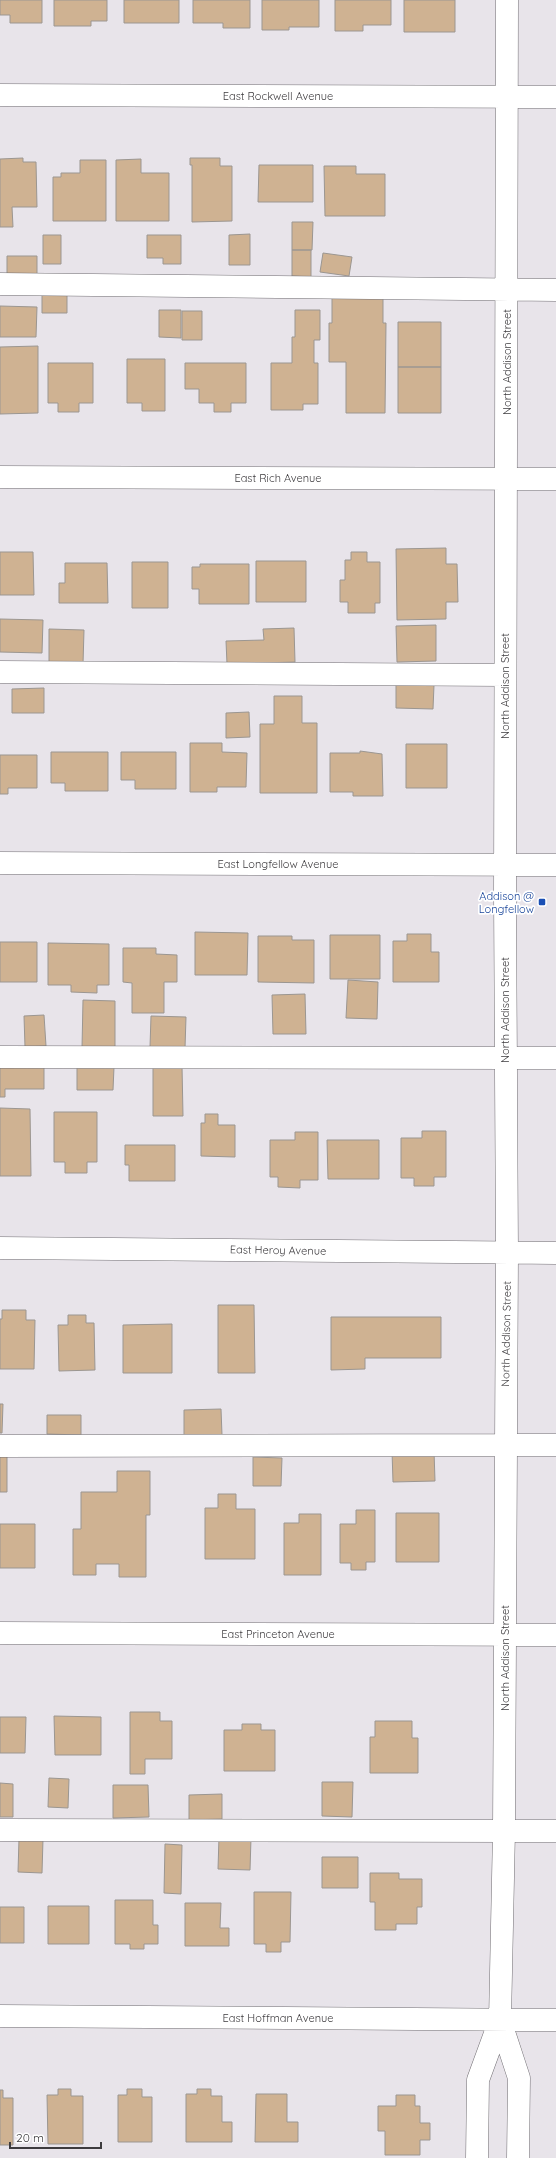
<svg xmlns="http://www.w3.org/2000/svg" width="556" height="2158" viewBox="0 0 556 2158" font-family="Quicksand,sans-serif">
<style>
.building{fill:#cfb292;stroke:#9b9691}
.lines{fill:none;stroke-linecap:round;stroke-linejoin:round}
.minor-casing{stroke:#716e73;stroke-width:23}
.minor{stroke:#fff;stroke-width:22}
.transit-dot{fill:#1a4fb4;stroke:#fff;stroke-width:1.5}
.labels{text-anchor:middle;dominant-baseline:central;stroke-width:3.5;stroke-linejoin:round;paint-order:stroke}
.street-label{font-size:11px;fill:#3d3b3e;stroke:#fff}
.transit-label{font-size:11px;fill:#164399;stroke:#fff;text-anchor:end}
</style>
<rect width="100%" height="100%" fill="#e8e4ea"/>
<path class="building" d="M0 0H42V23H10V15H0Z
M54 0H107V21H91V26H54Z
M124 0H179V23H124Z
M193 0H250V28H223V23H193Z
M262 0H319V27H289V30H262Z
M335 0H391V25H363V31H335Z
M404 0H455V32H404Z
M23 158V162H36L37 207H12L13 227H0V159Z
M190 158H220V166H232V221L192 222V165H190Z
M141 159V173H169V221H116V160Z
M80 160H106V221H53V177H61V173H80Z
M259 165H313V202H258Z
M324 166H356V174H385V216H325Z
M292 222H313L312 250H292Z
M250 234V265H229V235Z
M43 235H61V264H43Z
M147 235H181V264H163V258H147Z
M292 250H311V277L292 276Z
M323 253 352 257 349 276 320 272Z
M7 256H37V275H7Z
M42 295H67V313H42Z
M332 295H383V323H386L385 413H346V362H329V323H332Z
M0 306 37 307 36 337H0Z
M159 310H181V338L159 337Z
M295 310H320V340H314V363H318V404H303V410H271V363H292V337H295Z
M182 311H202V340H182Z
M398 322H441V367H398Z
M38 346V413L0 414V347Z
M127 359H165V411H142V403H127Z
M48 363H93V403H79V412H58V403H48Z
M185 363H246V403H231V412H214V403H199V389H185Z
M398 367H441V413H398Z
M446 548V564H457L458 602H446V619L397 620 396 549Z
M0 552H33L34 595H0Z
M351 552H367V562H380V603H375V613H348V602H340V580H345V560H351Z
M256 561H306V602H256Z
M132 562H168V608H132Z
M65 563H107L108 603H59V583H65Z
M200 564H249V604H199V589H192V567H200Z
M0 619 43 620 42 653 0 652Z
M436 625V661L397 662 396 626Z
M294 628 295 662 227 664 226 641 264 640 263 629Z
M49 629 84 630 83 664 49 663Z
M396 684 434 685 433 709 396 708Z
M44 688V713H12V689Z
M274 696H302V723H317V793H260V724H274Z
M249 712 250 737 226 738V713Z
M190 743H222V752L247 753 246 787H217V792H190Z
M406 744H447V788H406Z
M360 751 382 754 383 796H353V792H330V753H360Z
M51 752H108V791H65V783H51Z
M121 752H176V789H135V780H121Z
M0 755H37V788H8V794H0Z
M195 932 248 933 247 975H195Z
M407 934H431V952H439V982H393V941H407Z
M330 935H380V979H330Z
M258 936H292V940H314V983L258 982Z
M0 942H37V982H0Z
M48 943 109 944V985H97V993L71 992V985H48Z
M123 948H156V954L177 955V982H164V1013H132V983L123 982Z
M348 980 378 982 377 1019 346 1018Z
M305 994 306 1034H273L272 995Z
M83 1000 115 1001V1048H82Z
M44 1015 46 1046 25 1047 24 1016Z
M151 1016 186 1017 185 1048 150 1047Z
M0 1066H44V1089H5V1097H0Z
M182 1066 183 1116H153V1067Z
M77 1067H114L113 1090H77Z
M0 1108 30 1109 31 1176H0Z
M54 1112H97V1162H87V1173H65V1162H54Z
M205 1114H218V1125H235V1157L201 1156V1123H205Z
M422 1131H446V1177H434V1186H414V1178H401V1138H422Z
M295 1132H318V1180H300V1188L278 1187V1177H270V1140H295Z
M327 1140H379V1179H328Z
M125 1145H175V1181H129V1165H125Z
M218 1305H254L255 1373H218Z
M2 1310H26V1320H35L34 1369H0V1319H2Z
M68 1315H86V1323H94L95 1370 59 1371 58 1325H68Z
M331 1317H441V1358H365V1369L331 1370Z
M172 1324V1373H123V1325Z
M0 1404H3L2 1433H0Z
M221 1409 222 1435 184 1436V1410Z
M47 1415H81V1435L47 1434Z
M392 1451H434L435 1481 393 1482Z
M0 1452H7V1492H0Z
M253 1457 282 1458 281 1486H253Z
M117 1471H150V1515H146V1577H119V1564H96V1575H73V1529H81V1492H117Z
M218 1494H236V1509H255V1559H205V1508H218Z
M356 1510H375V1562H366V1570H351V1563H340V1524H356Z
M396 1513H439V1562H396Z
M299 1514H321V1575H284V1523H299Z
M0 1524H35V1568H0Z
M130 1712H160V1721H172V1759H145V1774H130Z
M54 1716 101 1717V1755H55Z
M0 1717H26L25 1753H0Z
M375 1721H412V1738H418V1773H370V1737H375Z
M242 1724H261V1730H275V1771H224V1730H242Z
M49 1778 69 1779 68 1808 48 1807Z
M322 1782H353L352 1817 322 1816Z
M0 1783 13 1784V1817H0Z
M113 1785H148L149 1817 113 1818Z
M222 1794V1819L189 1820V1795Z
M219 1837 251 1838 250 1870 218 1869Z
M19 1839H43L42 1873 18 1872Z
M165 1844 182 1845 181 1894 164 1893Z
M322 1857H358V1888H322Z
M370 1873H399V1879H422V1907H417V1924H396V1930H375V1902H370Z
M254 1892H291L290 1942H281V1952H266V1944H254Z
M115 1900H153V1925H158V1944H144V1949H130V1944H115Z
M185 1903H221L220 1928H229V1946H185Z
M48 1906H89V1944H48Z
M0 1907H24V1943H0Z
M58 2089H71V2096H83V2144H48L47 2095H58Z
M127 2089H142V2097H152V2142H118V2095H127Z
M197 2089H211V2096H222V2122H232V2142H186V2094H197Z
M0 2090H3V2098H13V2145H0Z
M256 2094H287V2122H298V2142H255Z
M396 2095H415V2106H420V2123H430V2140H420V2155H385V2131H378V2106H396Z"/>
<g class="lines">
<defs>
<path id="minor" d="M507 0 505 895 507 1253 504 1831 500 2020 519 2078 518 2158
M0 95 556 97
M0 284 556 290
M0 477 556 479
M0 672 505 675
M0 863 556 865
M0 1057 556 1058
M0 1248 556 1253
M0 1446 556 1445
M0 1633 556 1635
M0 1830 556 1831
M0 2016 556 2020
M477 2158 478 2080 500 2020"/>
</defs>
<use href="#minor" class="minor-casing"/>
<use href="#minor" class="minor"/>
</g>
<rect class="transit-dot" x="538" y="898" width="8" height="8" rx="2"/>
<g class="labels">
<g class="street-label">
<text x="278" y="96">East Rockwell Avenue</text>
<text transform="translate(507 362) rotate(-90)">North Addison Street</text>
<text x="278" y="478">East Rich Avenue</text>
<text transform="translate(505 686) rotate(-90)">North Addison Street</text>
<text x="278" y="864">East Longfellow Avenue</text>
<text transform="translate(505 1010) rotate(-90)">North Addison Street</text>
<text transform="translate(278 1250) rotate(1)">East Heroy Avenue</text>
<text transform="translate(506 1334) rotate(-89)">North Addison Street</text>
<text x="278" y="1634">East Princeton Avenue</text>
<text transform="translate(505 1658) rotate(-90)">North Addison Street</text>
<text x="278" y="2018">East Hoffman Avenue</text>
</g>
<g class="transit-label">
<text x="534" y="896">Addison @<tspan x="534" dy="13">Longfellow</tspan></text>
</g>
</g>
<path d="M10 2142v6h91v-6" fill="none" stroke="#3d3b3e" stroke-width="2"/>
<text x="16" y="2142" font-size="12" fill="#3d3b3e" stroke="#ffffff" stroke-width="3" paint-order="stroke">20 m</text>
</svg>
